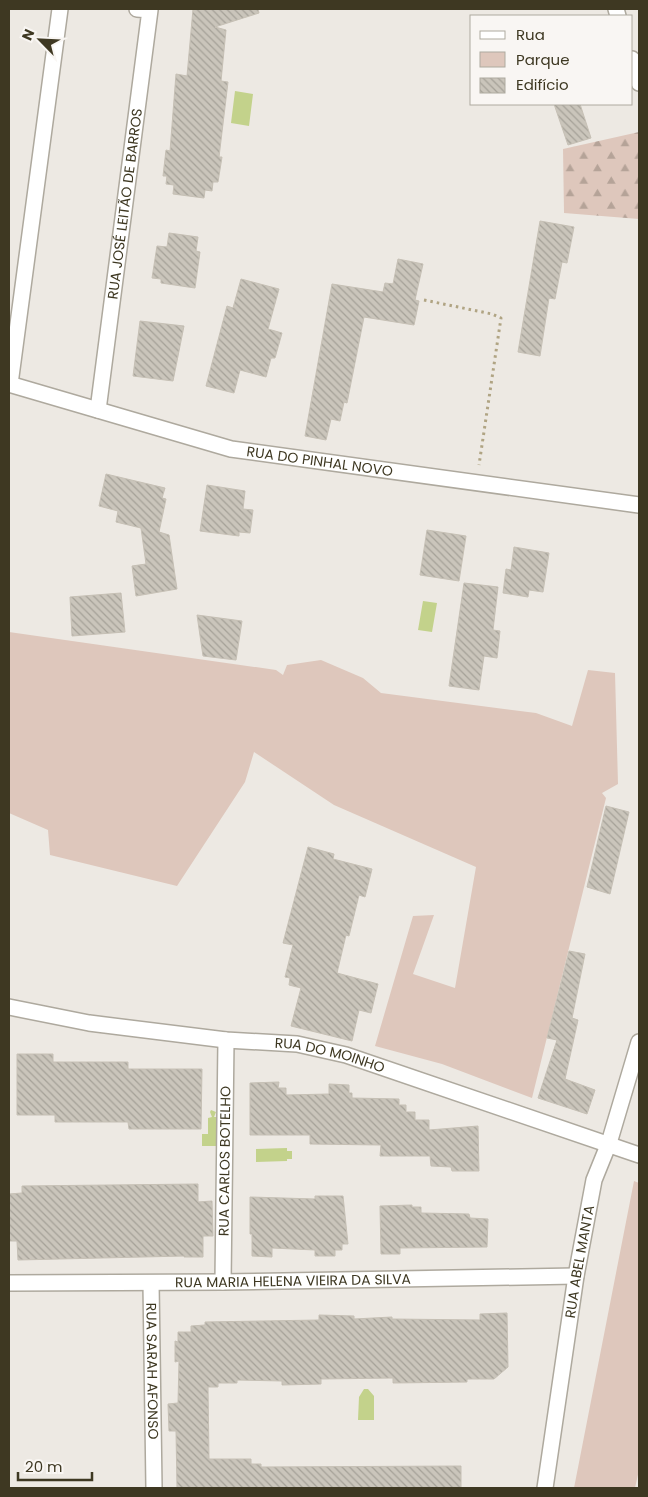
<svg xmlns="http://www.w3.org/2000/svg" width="648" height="1497" viewBox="0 0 648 1497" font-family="Poppins,sans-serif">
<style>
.green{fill:#dec7bc}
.forest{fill:url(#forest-firs)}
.water{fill:#c3d28b}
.building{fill:url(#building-back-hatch);stroke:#c6c0b5}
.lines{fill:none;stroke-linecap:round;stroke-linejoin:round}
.street-casing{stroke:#aea99e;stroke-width:18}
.path{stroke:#b0a483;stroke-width:3;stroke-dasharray:2.5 4;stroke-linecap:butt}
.street{stroke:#fff;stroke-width:15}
.labels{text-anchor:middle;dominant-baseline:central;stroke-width:4;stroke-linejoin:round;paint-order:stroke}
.street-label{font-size:14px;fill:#3e3822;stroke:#f9f6f3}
</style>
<defs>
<pattern id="forest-firs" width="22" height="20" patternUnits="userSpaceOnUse" patternTransform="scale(1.25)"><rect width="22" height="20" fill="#dec7bc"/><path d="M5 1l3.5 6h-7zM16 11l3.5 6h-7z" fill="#b5a398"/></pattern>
<pattern id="building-back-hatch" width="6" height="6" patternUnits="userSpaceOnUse" patternTransform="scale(1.25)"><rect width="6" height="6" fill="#cac5bb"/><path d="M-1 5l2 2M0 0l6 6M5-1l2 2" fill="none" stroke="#a5a198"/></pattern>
</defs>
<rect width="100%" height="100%" fill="#ede9e3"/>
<path class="green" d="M9 632 276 670 283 675 287 665 321 660 363 678 381 693 536 713 572 726 588 670 615 673 618 784 602 793 606 798 532 1098 442 1064 375 1046 413 916 434 915 413 974 455 988 476 867 334 805 254 752 245 782 177 886 50 855 48 830 9 813Z
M634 1181 639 1183V1470L635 1488H574Z"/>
<path class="forest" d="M639 132V219L564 213 563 149Z"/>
<path class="water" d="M235 91 253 94 249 126 231 123Z
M423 601 437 603 432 632 418 630Z
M211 1110 216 1112 214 1117H218V1146H202V1134H208V1118L212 1117 210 1112Z
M287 1148V1151H292V1159H287V1161L256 1162V1149Z
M364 1389H368L374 1396V1420H358L359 1397Z"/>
<path class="building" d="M193 9H258L259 13 215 27 226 30 221 81 228 82 219 157H222L218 182H213L212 191 205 190 204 198 173 194 174 185 166 184 167 176H163L166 150 170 151 176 74 187 76Z
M554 104H580L591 138 568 145Z
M540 221 574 227 567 263 562 262 555 299 549 298 540 356 518 352Z
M169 233 198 237 196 251 200 252 195 288 161 283V279L152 278 157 246 167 247Z
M398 259 423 264 415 300 419 301 414 325 364 317 347 403 344 402 340 421 331 419 326 440 305 436 332 284 383 292 385 283 393 284Z
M241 279 279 289 268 329 282 333 275 358H271L266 377 240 370 234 393 206 386 227 306 233 308Z
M140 321 184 326 173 381 133 376Z
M106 474 165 488 162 498 166 499 159 532 169 535 177 589 136 596 132 566 146 564 141 528 116 522 118 511 99 506Z
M207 485 245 491 243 509 253 510 250 533 239 532V536L200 531Z
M427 530 466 536 459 581 420 575Z
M514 547 549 553 543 592 529 590 528 597 503 593 506 569 511 570Z
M464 583 498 587 493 630 500 631 497 658 484 656 479 690 449 686Z
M121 593 125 632 72 636 70 597Z
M197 615 242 621 236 660 203 656Z
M606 806 629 812 610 894 587 887Z
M308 847 334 854 333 859 372 869 365 897 359 895 349 936 346 935 337 973 378 984 371 1013 359 1010 352 1041 291 1026 301 988 289 985 290 978 285 977 293 945 283 943Z
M569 951 585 954 572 1018 578 1020 565 1079 595 1090 587 1114 538 1098 557 1040 547 1038Z
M17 1054H53V1062H128V1069H202L201 1129H129L128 1122H55V1115H17Z
M279 1082 278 1088H286V1095L329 1094V1084L349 1085V1093H352V1098L399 1099V1105H406V1112H415V1120H429V1130L478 1126 479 1171H452L451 1167 431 1166 430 1156H380L381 1145 310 1144V1135H250V1083Z
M198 1184V1202L212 1201 213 1236H203V1257H184V1256L18 1260 17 1241H9V1194L22 1193V1186Z
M315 1196H343L348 1244H342V1250H335V1256H315V1250L272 1248V1257L252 1256V1234H250V1197L315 1199Z
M412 1205V1207H421V1213L469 1214 470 1218 488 1219 487 1247 400 1248V1254H381L380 1206Z
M507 1313 508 1367 494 1379H467V1382L393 1383V1378L321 1379V1384L282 1385V1381L237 1380V1383H218V1387H208L209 1459H251V1464H261V1467L461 1466V1488H177L176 1431H169L168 1404 178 1403 179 1361 175 1362V1341L178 1342V1332H191V1326L205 1325V1322L319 1320V1315L354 1316V1319L392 1317V1319L480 1320V1314Z"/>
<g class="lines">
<defs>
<g id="street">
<path d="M616 9 618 16"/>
<path d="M632 59 639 83"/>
<path id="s1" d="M9 384 231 449 639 505"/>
<path d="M10 384 60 9"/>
<path id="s2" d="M98 410 150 10 137 9"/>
<path id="s3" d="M9 1007 89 1023 226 1040 297 1044 346 1055 639 1155"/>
<path id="s4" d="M223 1282 226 1040"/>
<path id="s5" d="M9 1283 223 1282 576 1276"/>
<path id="s6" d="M151 1283 154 1488"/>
<path id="s7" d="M545 1488 576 1276 594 1180 609 1143 639 1042"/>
</g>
</defs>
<use href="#street" class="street-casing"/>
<path class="path" d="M424 300 492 314 501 318 479 465"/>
<use href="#street" class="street"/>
</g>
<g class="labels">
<g class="street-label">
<text stroke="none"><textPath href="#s2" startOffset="208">RUA JOSÉ LEITÃO DE BARROS</textPath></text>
<text stroke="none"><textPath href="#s1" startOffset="321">RUA DO PINHAL NOVO</textPath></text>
<text stroke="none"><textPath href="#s3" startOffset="325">RUA DO MOINHO</textPath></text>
<text stroke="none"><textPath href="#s4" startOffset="121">RUA CARLOS BOTELHO</textPath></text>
<text stroke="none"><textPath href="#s7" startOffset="229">RUA ABEL MANTA</textPath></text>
<text stroke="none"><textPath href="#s5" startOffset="284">RUA MARIA HELENA VIEIRA DA SILVA</textPath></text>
<text stroke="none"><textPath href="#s6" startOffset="88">RUA SARAH AFONSO</textPath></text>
</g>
</g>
<rect width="648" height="1497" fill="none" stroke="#3e3822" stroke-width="20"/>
<rect x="470" y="15" width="162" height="90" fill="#f9f6f3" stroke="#aeaa9f"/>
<rect x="480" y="31" width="25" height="8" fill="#ffffff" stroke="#aeaa9f"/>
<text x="516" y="40" font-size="15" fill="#3e3822">Rua</text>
<rect x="480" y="52" width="25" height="15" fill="#dec7bc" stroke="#aeaa9f"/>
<text x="516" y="65" font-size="15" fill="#3e3822">Parque</text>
<rect x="480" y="78" width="25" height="15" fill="url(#building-back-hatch)" stroke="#aeaa9f"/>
<text x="516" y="90" font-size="15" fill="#3e3822">Edifício</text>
<g transform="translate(40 40) rotate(294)" stroke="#f9f6f3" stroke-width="4" paint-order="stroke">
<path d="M0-4L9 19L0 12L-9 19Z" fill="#3e3822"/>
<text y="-8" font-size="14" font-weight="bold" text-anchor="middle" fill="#3e3822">N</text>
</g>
<path d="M18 1472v8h74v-8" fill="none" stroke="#3e3822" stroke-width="2.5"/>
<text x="25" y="1472" font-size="15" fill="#3e3822" stroke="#f9f6f3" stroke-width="4" paint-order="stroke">20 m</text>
</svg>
